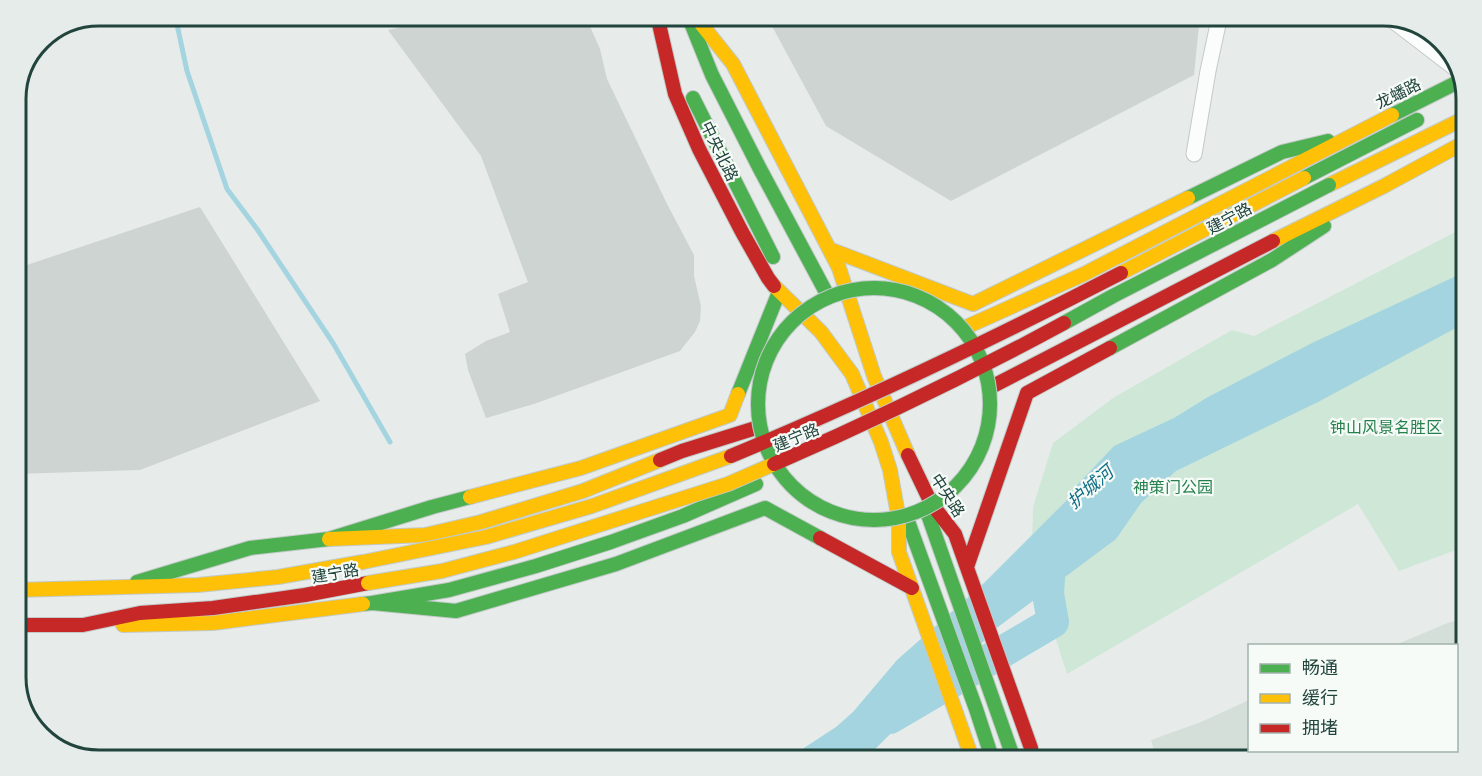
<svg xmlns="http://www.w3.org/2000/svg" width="1482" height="776" viewBox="0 0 1482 776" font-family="'PT Sans Narrow','Noto Sans SC',sans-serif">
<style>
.built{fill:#d4dfda}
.green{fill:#cfe7d7}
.water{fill:#a3d4df}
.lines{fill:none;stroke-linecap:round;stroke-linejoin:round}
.stream{stroke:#a3d4df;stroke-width:5}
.river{stroke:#a3d4df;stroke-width:32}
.building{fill:#cdd4d2}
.street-casing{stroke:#c4c9c7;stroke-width:17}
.fast-casing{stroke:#c2cac8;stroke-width:16}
.slow-casing{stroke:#c2cac8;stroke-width:16}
.jam-casing{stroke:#c2cac8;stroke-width:16}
.street{stroke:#fbfcfc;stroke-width:15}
.fast{stroke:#4caf50;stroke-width:14}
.slow{stroke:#ffc107;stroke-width:14}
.jam{stroke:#c62828;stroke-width:14}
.fast-bridge-casing{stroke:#c1cbc9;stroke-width:16;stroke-linecap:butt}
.slow-bridge-casing{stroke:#c1cbc9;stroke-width:16;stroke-linecap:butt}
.jam-bridge-casing{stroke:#c1cbc9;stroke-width:16;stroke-linecap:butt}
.fast-bridge{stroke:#4caf50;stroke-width:14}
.slow-bridge{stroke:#ffc107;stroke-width:14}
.jam-bridge{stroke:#c62828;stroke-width:14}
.labels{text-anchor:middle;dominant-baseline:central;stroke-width:4.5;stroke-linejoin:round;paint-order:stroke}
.street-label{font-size:16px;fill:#21443c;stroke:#f6fbf8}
.park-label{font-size:16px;fill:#25804d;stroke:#f6fbf8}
.water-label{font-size:18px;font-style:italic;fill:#126f88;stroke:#f6fbf8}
.rim{fill:none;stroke:#21443c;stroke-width:3}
</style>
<rect width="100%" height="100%" fill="#e7ecea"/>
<path class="built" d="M1467 617V678L1458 715 1457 717 1456 646H1393L1445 624Z
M1249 700 1250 750 1419 751 1384 761H1157L1151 740 1201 722Z"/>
<path class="green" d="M1467 226V546L1399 571 1358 504 1067 674 1052 627 1042 621 1046 609 1036 580 1032 543 1033 507 1053 443 1113 398 1232 330 1254 336Z"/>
<path class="water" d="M1467 271V322L1318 402 1176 471 1141 503 1116 539 998 627 863 761H784L836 727 853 712 897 660 981 586 1066 501 1077 485 1114 446 1174 418 1208 397 1312 343Z"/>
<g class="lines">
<path class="stream" d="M175 15 187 71 227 189 257 229 333 343 390 442"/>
<path class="river" d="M890 718 1053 622 1048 594 1051 546"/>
</g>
<path class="building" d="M454 15H585L600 49 607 79 667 204 694 255V276L701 306 700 321 695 332 680 351 534 404 486 418 468 370 465 354 486 341 510 332 498 294 528 282 481 156 388 30Z
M766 15H1200L1194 75 951 201 826 126Z
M200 207 320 401 140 470 15 474V269Z"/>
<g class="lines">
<defs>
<path id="street" d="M1387 16 1460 72
M1194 154 1208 71 1220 15
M1456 706 1461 704
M1316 761 1341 750"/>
<path id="fast" d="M691 23 712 75 760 169 828 296
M693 98 773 257
M1392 115 1462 80
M1304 178 1417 120
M1188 198 1282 152 1328 141
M1110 348 1272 260 1324 226
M738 394 779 292
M926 509 1011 751 1017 761
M906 516 976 709 993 761
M137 582 250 548 329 539 432 507 470 497
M372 603 449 590 536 566 611 542 683 516 756 484
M363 604 372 603 456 611 616 564 765 508 820 538"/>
<path id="slow" d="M694 15 733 64 839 268 874 376 908 455
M1329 185 1467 117
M1273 241 1384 186 1467 141
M829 249 973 304 1188 198
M774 286 821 332 852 374 881 442 890 470 899 520V552L973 761
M964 328 1084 274 1392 115
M470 497 581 468 730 415 738 394
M329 539 425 535 481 522 583 491 660 460
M15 590 198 585 278 577 363 562
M123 625 213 623 363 604"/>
<path id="jam" d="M657 15 675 94 699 149 742 232 768 278 774 286
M991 387 1273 241
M908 455 931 503 955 534 1031 748 1032 761
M660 460 682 451 759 427
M820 538 912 588
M967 567 1027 393 1110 348
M15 625H83L140 613 213 608 305 595 368 583"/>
</defs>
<use href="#street" class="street-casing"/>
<use href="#fast" class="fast-casing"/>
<use href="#slow" class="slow-casing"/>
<use href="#jam" class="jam-casing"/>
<use href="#street" class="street"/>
<use href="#fast" class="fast"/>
<use href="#slow" class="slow"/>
<use href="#jam" class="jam"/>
<defs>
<path id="fast-bridge" d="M758 404a116 116 0 1 1 232 0a116 116 0 1 1-232 0Z
M1064 323 1113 296 1329 185"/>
<path id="slow-bridge" d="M1121 273 1304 178
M363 562 486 537 592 506 731 456
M368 583 442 571 514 552 728 484 774 464"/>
<path id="jam-bridge" d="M731 456C864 401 993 339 1121 273
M774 464C873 421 970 374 1064 323"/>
</defs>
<use href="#fast-bridge" class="fast-bridge-casing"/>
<use href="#slow-bridge" class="slow-bridge-casing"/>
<use href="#jam-bridge" class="jam-bridge-casing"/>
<use href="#fast-bridge" class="fast-bridge"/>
<use href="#slow-bridge" class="slow-bridge"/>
<use href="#jam-bridge" class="jam-bridge"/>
</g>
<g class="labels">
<g class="street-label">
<text transform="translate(1398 93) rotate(-26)">龙蟠路</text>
<text transform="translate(720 151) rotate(64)">中央北路</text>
<text transform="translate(1229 218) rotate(-28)">建宁路</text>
<text transform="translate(796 437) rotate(-23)">建宁路</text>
<text transform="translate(948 495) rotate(57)">中央路</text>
<text transform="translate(335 573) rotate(-10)">建宁路</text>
</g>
<g class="park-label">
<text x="1386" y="427">钟山风景名胜区</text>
<text x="1173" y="487">神策门公园</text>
</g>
<g class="water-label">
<text transform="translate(1090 487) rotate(-41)">护城河</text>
</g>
</g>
<path d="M0 0H1482V776H0ZM99 26H1383A73 73 0 0 1 1456 99V677A73 73 0 0 1 1383 750H99A73 73 0 0 1 26 677V99A73 73 0 0 1 99 26Z" fill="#e5ece9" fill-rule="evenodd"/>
<path class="rim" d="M99 26H1383A73 73 0 0 1 1456 99V677A73 73 0 0 1 1383 750H99A73 73 0 0 1 26 677V99A73 73 0 0 1 99 26Z"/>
<rect x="1248" y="644" width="210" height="108" fill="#f6fbf8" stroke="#a1b2ad" stroke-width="1.5"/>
<rect x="1260" y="664" width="30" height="9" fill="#4caf50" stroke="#a1b2ad" stroke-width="1.5"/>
<text x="1302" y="674" font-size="18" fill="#21443c">畅通</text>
<rect x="1260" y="694" width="30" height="9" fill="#ffc107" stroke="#a1b2ad" stroke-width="1.5"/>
<text x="1302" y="704" font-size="18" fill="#21443c">缓行</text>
<rect x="1260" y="724" width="30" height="9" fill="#c62828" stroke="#a1b2ad" stroke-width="1.5"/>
<text x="1302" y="734" font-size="18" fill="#21443c">拥堵</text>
</svg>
